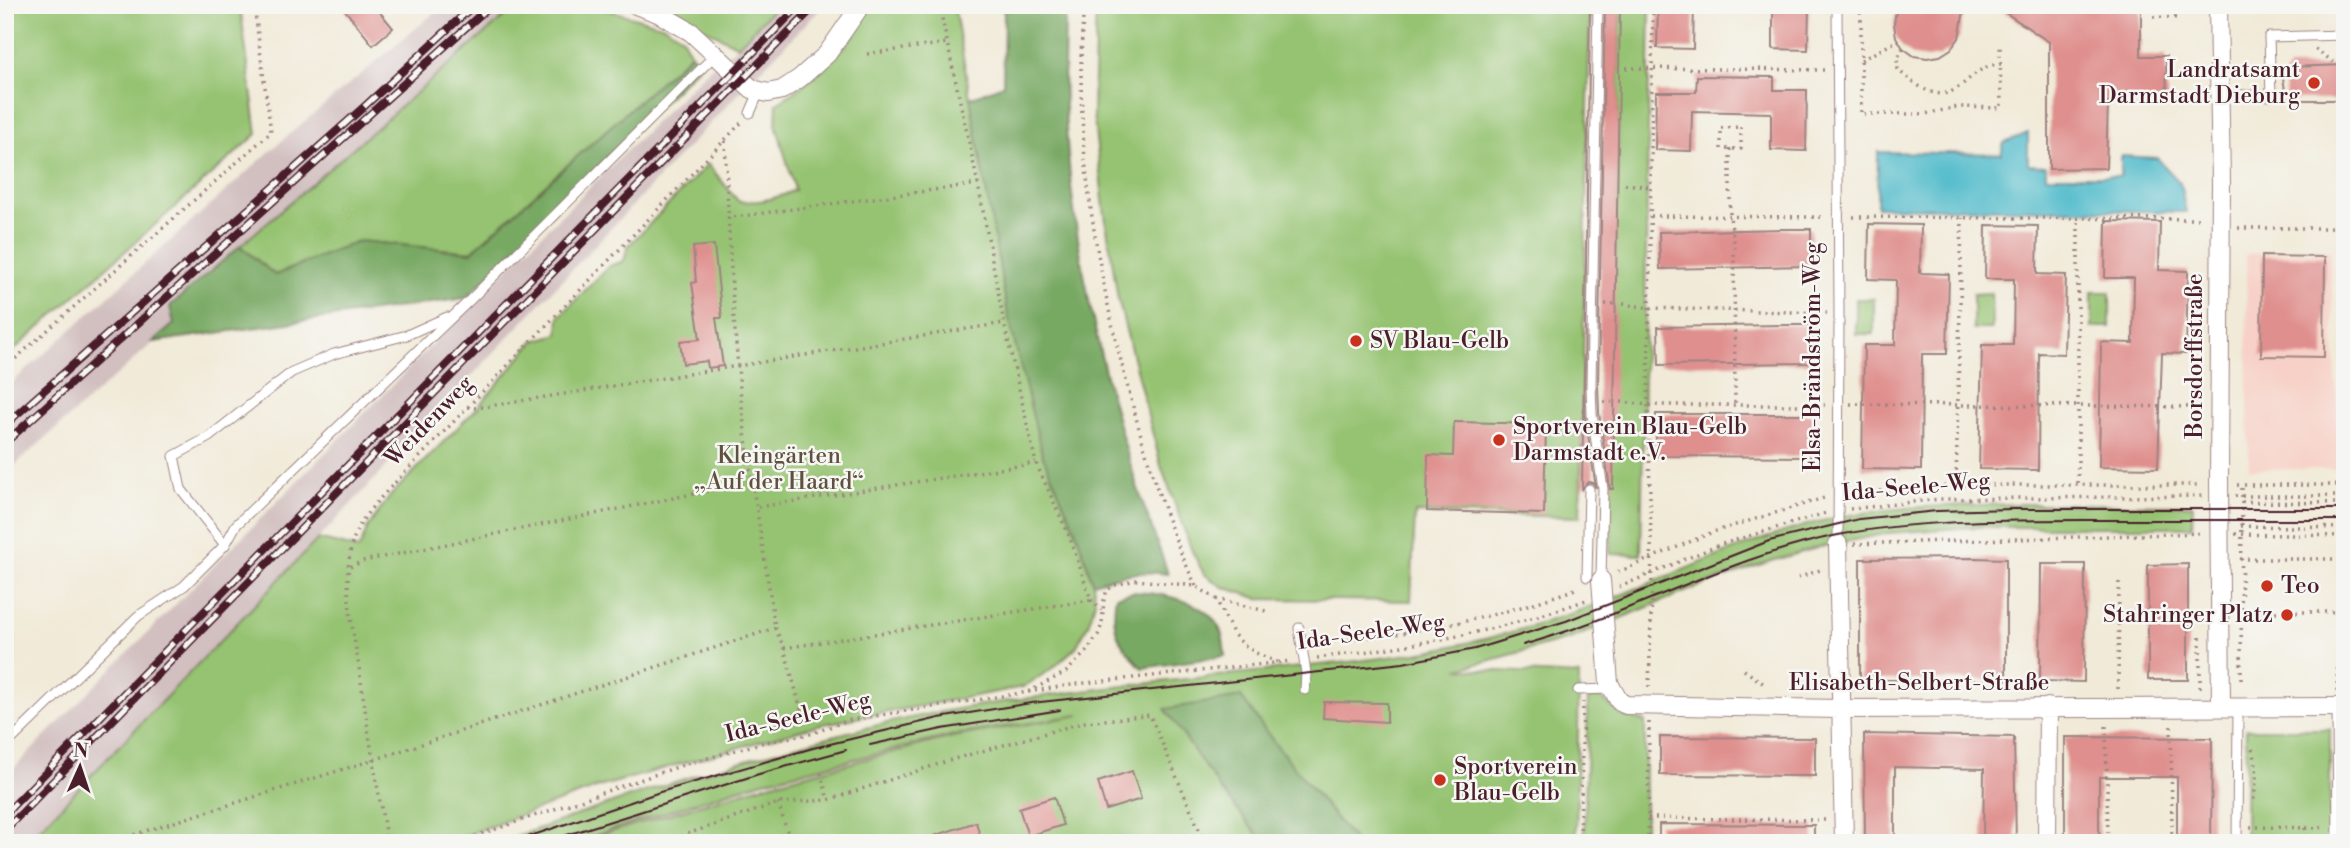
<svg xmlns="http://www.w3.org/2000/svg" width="2350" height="848" viewBox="0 0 2350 848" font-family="'Libre Bodoni',serif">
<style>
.built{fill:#f7d1c7}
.industrial{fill:#d2bfc0}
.green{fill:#95c371;stroke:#70714e;stroke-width:2}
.forest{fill:#78a963;stroke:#616447;stroke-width:2}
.water{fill:#4ebaca;stroke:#4c6c7a;stroke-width:2}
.building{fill:#df8f8d}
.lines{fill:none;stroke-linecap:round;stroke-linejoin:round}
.service-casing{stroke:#9e8482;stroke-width:11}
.minor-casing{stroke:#9e8482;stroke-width:20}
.path{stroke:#9e8482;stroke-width:3.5;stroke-dasharray:2 5;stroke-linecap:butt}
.service{stroke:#fff;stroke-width:9}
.minor{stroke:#fff;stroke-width:18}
.tram{stroke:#4a1f2b;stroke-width:2}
.rail-casing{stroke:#4a1f2b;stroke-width:8}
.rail{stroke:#f6f6f2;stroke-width:5;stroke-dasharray:16;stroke-linecap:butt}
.poi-dot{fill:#c8321e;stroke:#f6f6f2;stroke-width:2.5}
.labels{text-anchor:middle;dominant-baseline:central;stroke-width:5;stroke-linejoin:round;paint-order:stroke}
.poi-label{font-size:23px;fill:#4a1f2b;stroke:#f6f6f2;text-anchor:start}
.street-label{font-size:23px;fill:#4a1f2b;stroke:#f6f6f2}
.park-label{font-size:23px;fill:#605040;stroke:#f6f6f2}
</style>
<rect width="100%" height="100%" fill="#f6f6f2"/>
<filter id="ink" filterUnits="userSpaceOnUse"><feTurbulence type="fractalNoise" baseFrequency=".0143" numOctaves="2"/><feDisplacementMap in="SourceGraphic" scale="14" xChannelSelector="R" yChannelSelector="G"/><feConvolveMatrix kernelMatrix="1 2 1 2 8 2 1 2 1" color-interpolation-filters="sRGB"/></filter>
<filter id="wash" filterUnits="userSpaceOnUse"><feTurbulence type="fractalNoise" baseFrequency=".00686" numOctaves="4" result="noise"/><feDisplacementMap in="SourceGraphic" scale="28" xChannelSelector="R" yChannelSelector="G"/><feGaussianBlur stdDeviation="1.57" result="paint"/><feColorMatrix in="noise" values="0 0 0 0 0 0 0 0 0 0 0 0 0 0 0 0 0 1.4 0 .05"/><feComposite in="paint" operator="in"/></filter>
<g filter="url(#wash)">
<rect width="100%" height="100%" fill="#f1ead8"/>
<path class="built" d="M2330 251 2340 469H2249L2246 254Z"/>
<path class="industrial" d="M444 5H518L171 306 174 324 5 474V389L286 137Z
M777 5H824L747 84 318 539 26 843H5V777L498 278 710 68 738 46Z"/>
<path class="green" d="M5 5H240L257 134 5 358Z
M518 5 594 6 665 26 682 37 691 54 471 252 359 241 275 275 240 246Z
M649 5H777L738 46 678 15Z
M870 5H954L1008 315 1093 583 1095 602 1088 625 1076 647 1053 668 1023 687 818 725 602 786 444 843H26L318 539 359 549 368 527 391 495 477 408 534 341 558 334 559 317 609 266 624 261 628 246 708 164 738 201C758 203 777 199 795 190L776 124 777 103C804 85 836 62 854 34 860 25 864 14 870 5Z
M1096 5H1590L1580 517 1415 513 1411 601 1260 599 1223 587 1204 574 1192 551 1161 466 1118 299 1104 208 1093 113Z
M1620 5H1650L1641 555 1610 554Z
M2092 292H2110V327H2092Z
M1991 293 1992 329H1973V294Z
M1856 299H1874V334H1856Z
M2027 504 2193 505 2192 527H1975L1889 533 1820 547 1765 563 1692 589 1572 638 1458 669 1579 675 1576 843H1356L1276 745 1241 697 1219 787 1264 843H575L761 786 953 737 1080 715 954 735 760 782 570 843H498C652 788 807 734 969 707 1070 691 1173 680 1275 670 1333 663 1391 659 1448 647 1489 639 1530 628 1570 614 1653 585 1728 547 1814 523 1883 505 1957 505 2027 504Z
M1588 698H1602C1616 713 1625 719 1645 721V843H1584Z
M2246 729H2330V843H2245Z"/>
<path class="forest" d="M1002 5H1066C1056 163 1087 322 1133 473 1143 507 1157 540 1168 574 1140 570 1119 575 1093 583L1077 534 1042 454 1008 315 970 98 1003 85 1004 14Z
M691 54 701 64 466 298 153 342 174 324 170 306 240 246 275 275 359 241 471 252Z
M1133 592C1158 593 1197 599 1214 620 1223 630 1224 644 1225 656L1142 668C1119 643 1110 631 1116 596Z
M1241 697 1276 745 1356 843H1264L1219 787 1165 709Z"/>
<path class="water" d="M2028 133V165L2046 166V176H2121V156L2157 158 2180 183 2186 212 1877 207 1878 152 2001 154 2004 143Z"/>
<g id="blocks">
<path class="building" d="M341 5H374L393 28 373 45Z
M1590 5 1584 386 1585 415 1596 488 1593 483 1588 482 1582 489Z
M1605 5H1620L1613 489H1610L1599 413 1598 386Z
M1658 5H1694L1693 49 1657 48Z
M1773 5H1809L1808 50 1773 49Z
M1901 5H1965L1959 38 1951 49 1940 56 1927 58 1914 56 1903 48 1896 37 1894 24 1896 11Z
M1994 5H2141V56H2166L2167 100 2108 102 2106 168 2049 169V42Z
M2345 65V100H2291L2286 96 2283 78 2288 67Z
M1697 76 1774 77V90H1807L1806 151 1771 150V113L1692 111 1691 151 1655 150 1656 92H1696Z
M2106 221 2160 222 2159 270 2188 271 2186 354 2162 353 2158 468 2099 467 2101 342 2133 343 2134 278H2105Z
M1869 224 1921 225 1920 273 1949 274 1947 354H1922L1921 470 1862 469 1864 345H1895L1896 280 1868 279Z
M1986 225 2038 226 2037 274 2066 275 2064 354 2039 353 2038 470 1979 469 1982 345H2013L2014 279H1985Z
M1784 229H1811V266L1660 269 1659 232Z
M714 245 722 318H716L723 366 708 368 707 361 683 364 680 341 700 339 692 283 696 282 693 247Z
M2262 256 2325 257 2324 357 2261 356Z
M1783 325H1811V363L1659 365 1658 327Z
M1656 414H1814L1813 457 1656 456Z
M1454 422 1546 424 1544 514 1427 511 1428 455 1453 456Z
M1975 558 2006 559V680H1860V559Z
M2041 564H2085L2084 682 2040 681Z
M2188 564V680H2148V565Z
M1324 702 1387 703V722L1323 718Z
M1864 734 2014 737 2016 843H1983L1984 769 1895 767V843H1865Z
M1660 737 1815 738V776L1660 775Z
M2065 737 2212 738 2211 843H2177V777H2099V843H2065Z
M1132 771 1141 799 1106 810 1098 782Z
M1054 797 1063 825 1028 836 1019 808Z
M976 822 982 843H922V840Z
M1659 824 1814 825V843H1659Z"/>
</g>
</g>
<g filter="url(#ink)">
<use href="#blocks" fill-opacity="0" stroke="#9e8482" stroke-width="2"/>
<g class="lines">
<defs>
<path id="service" d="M1598 5 1591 386 1592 414 1603 489 1601 580
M1837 5 1839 313 1838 544
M2220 94 2271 96 2269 37 2345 35
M750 113 759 92
M225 545 181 489 174 456 209 437 292 372 334 354 407 335 447 317
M1587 577 1589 489
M1299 628 1306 673 1305 690
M1578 690 1610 689
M2337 707 2338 843
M5 746 138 616 184 586 225 545 236 525 471 299 715 55
M2237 843 2238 707"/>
<path id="minor" d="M636 5 658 13 691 32 752 89 768 93 782 90 800 78 827 54 861 5
M2218 5 2221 184 2219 479 2221 707
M1838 544 1844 843
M1601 580 1609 683 1619 701 1626 705 1841 709 2345 707
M2047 843 2048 707"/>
</defs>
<use href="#service" class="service-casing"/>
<use href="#minor" class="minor-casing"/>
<path class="path" d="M939 5 978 184 1004 323 1036 463 1070 538 1091 600 1102 610
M1084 5C1072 140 1098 281 1134 410 1150 470 1169 530 1196 586
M1861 5V114H1925L1958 107 2001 108 2000 45
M2153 17 2181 18
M1903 48 1897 59 1898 69C1904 76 1911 81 1919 86 1959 112 1966 64 2001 64
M2315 49 2338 65
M867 54 947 43
M1861 60 1895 42
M1626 68 1824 70
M1741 127V149H1721V128Z
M725 141C730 254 734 369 752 481 760 530 768 579 775 628L784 648 804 720
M1730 149V217L1734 242 1735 406
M1625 184 1651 187
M1651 216 1824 217
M1853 217 2201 219
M727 218 978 184
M2238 228H2345
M1605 304H1614
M1623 304 1650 308 1827 313
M5 368 271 132 254 5
M1604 402H1612
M1621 402 1648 405H1825
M1850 404 2201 407
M467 407 477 408 1004 323
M2078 483V217
M1956 485 1962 218
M2237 485H2345
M1852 493 1956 485H2201
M2235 496H2345
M2242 502 2345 503
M758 507 1036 463
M1850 509 1940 499 2203 496
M2241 526 2345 528
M2235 534 2345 536
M1854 544 2203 533
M2240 559H2340
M350 567 363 561 752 482
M1618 572 1713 532 1824 498
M1798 578 1823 569
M1619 587 1719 545 1826 513
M1216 599 1270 612
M2240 612H2339
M1313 643C1403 636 1493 620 1578 588
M784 648 1091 600
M1317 658C1410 646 1497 633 1586 600
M1744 670 1764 684
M2241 679 2242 485
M1649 687 1652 586 1648 405 1653 5
M2200 688V637
M2118 689 2119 578
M2337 691 2341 536
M1028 692 1077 684 1292 661
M2106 726 2108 843
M2171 726 2172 843
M2252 749C2259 765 2256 786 2253 803
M821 773 828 800
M778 803 791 843
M1648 818 1825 820
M2250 827 2326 828
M2305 828 2307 843
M107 843 373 760 775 628
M387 843C377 784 367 726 359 667 353 629 342 583 352 544 358 522 372 507 387 491L742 122
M455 843 683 765 765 742 810 734 849 720 1028 692 1066 672 1086 652 1098 635 1102 624 1104 600 1107 590 1115 585 1136 580 1196 586 1216 599 1234 635 1243 644 1256 653 1277 662
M661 843 778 803 828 800 954 759 1085 722 1150 715 1205 843
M1186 843 1202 838
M1580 843 1583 702
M1648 843 1649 722"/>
<use href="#service" class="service"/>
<use href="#minor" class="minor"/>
<path class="tram" d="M1523 645C1630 615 1728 557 1838 535 1919 520 2003 520 2085 520 2172 520 2258 520 2345 520
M870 745 942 729 1060 710
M548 841 759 774 846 750
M510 843 660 792 813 748 939 718 1031 703 1403 663 1475 649 1566 621 1769 541 1859 519 1937 511 2012 509H2345"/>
<defs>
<path id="rail" d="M5 425 366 105 474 5
M5 443 491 5
M5 814 800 5
M5 830 816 5"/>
</defs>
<use href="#rail" class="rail-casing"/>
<use href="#rail" class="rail"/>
</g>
</g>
<g class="poi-dot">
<circle cx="2314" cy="83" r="7"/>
<circle cx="1356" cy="341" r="7"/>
<circle cx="1499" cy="440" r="7"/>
<circle cx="2267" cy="586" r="7"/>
<circle cx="2287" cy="615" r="7"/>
<circle cx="1440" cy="780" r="7"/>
</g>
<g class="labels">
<g class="poi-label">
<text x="2300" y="70" text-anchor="end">Landratsamt<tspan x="2300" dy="26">Darmstadt Dieburg</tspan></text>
<text x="1370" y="341">SV Blau-Gelb</text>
<text x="1513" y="427">Sportverein Blau-Gelb<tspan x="1513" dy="26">Darmstadt e.V.</tspan></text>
<text x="2281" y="586">Teo</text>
<text x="2273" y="615" text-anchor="end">Stahringer Platz</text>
<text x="1454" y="767">Sportverein<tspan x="1454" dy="26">Blau-Gelb</tspan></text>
</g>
<g class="street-label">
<text transform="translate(2195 356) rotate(-90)">Borsdorffstraße</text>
<text transform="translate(1813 357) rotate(-90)">Elsa-Brändström-Weg</text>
<text transform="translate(429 421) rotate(-46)">Weidenweg</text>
<text transform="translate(1916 487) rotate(-5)">Ida-Seele-Weg</text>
<text transform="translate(1371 632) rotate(-8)">Ida-Seele-Weg</text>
<text x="1919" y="683">Elisabeth-Selbert-Straße</text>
<text transform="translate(798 717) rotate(-14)">Ida-Seele-Weg</text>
</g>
<g class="park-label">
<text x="779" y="456">Kleingärten<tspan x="779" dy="26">„Auf der Haard“</tspan></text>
</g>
</g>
<rect width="2350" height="848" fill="none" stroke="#f6f6f2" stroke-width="28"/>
<g transform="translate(80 767) rotate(3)" stroke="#f6f6f2" stroke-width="5" paint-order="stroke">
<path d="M0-5L12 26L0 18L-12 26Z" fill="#4a1f2b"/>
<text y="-10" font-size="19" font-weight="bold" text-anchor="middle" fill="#4a1f2b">N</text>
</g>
</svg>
